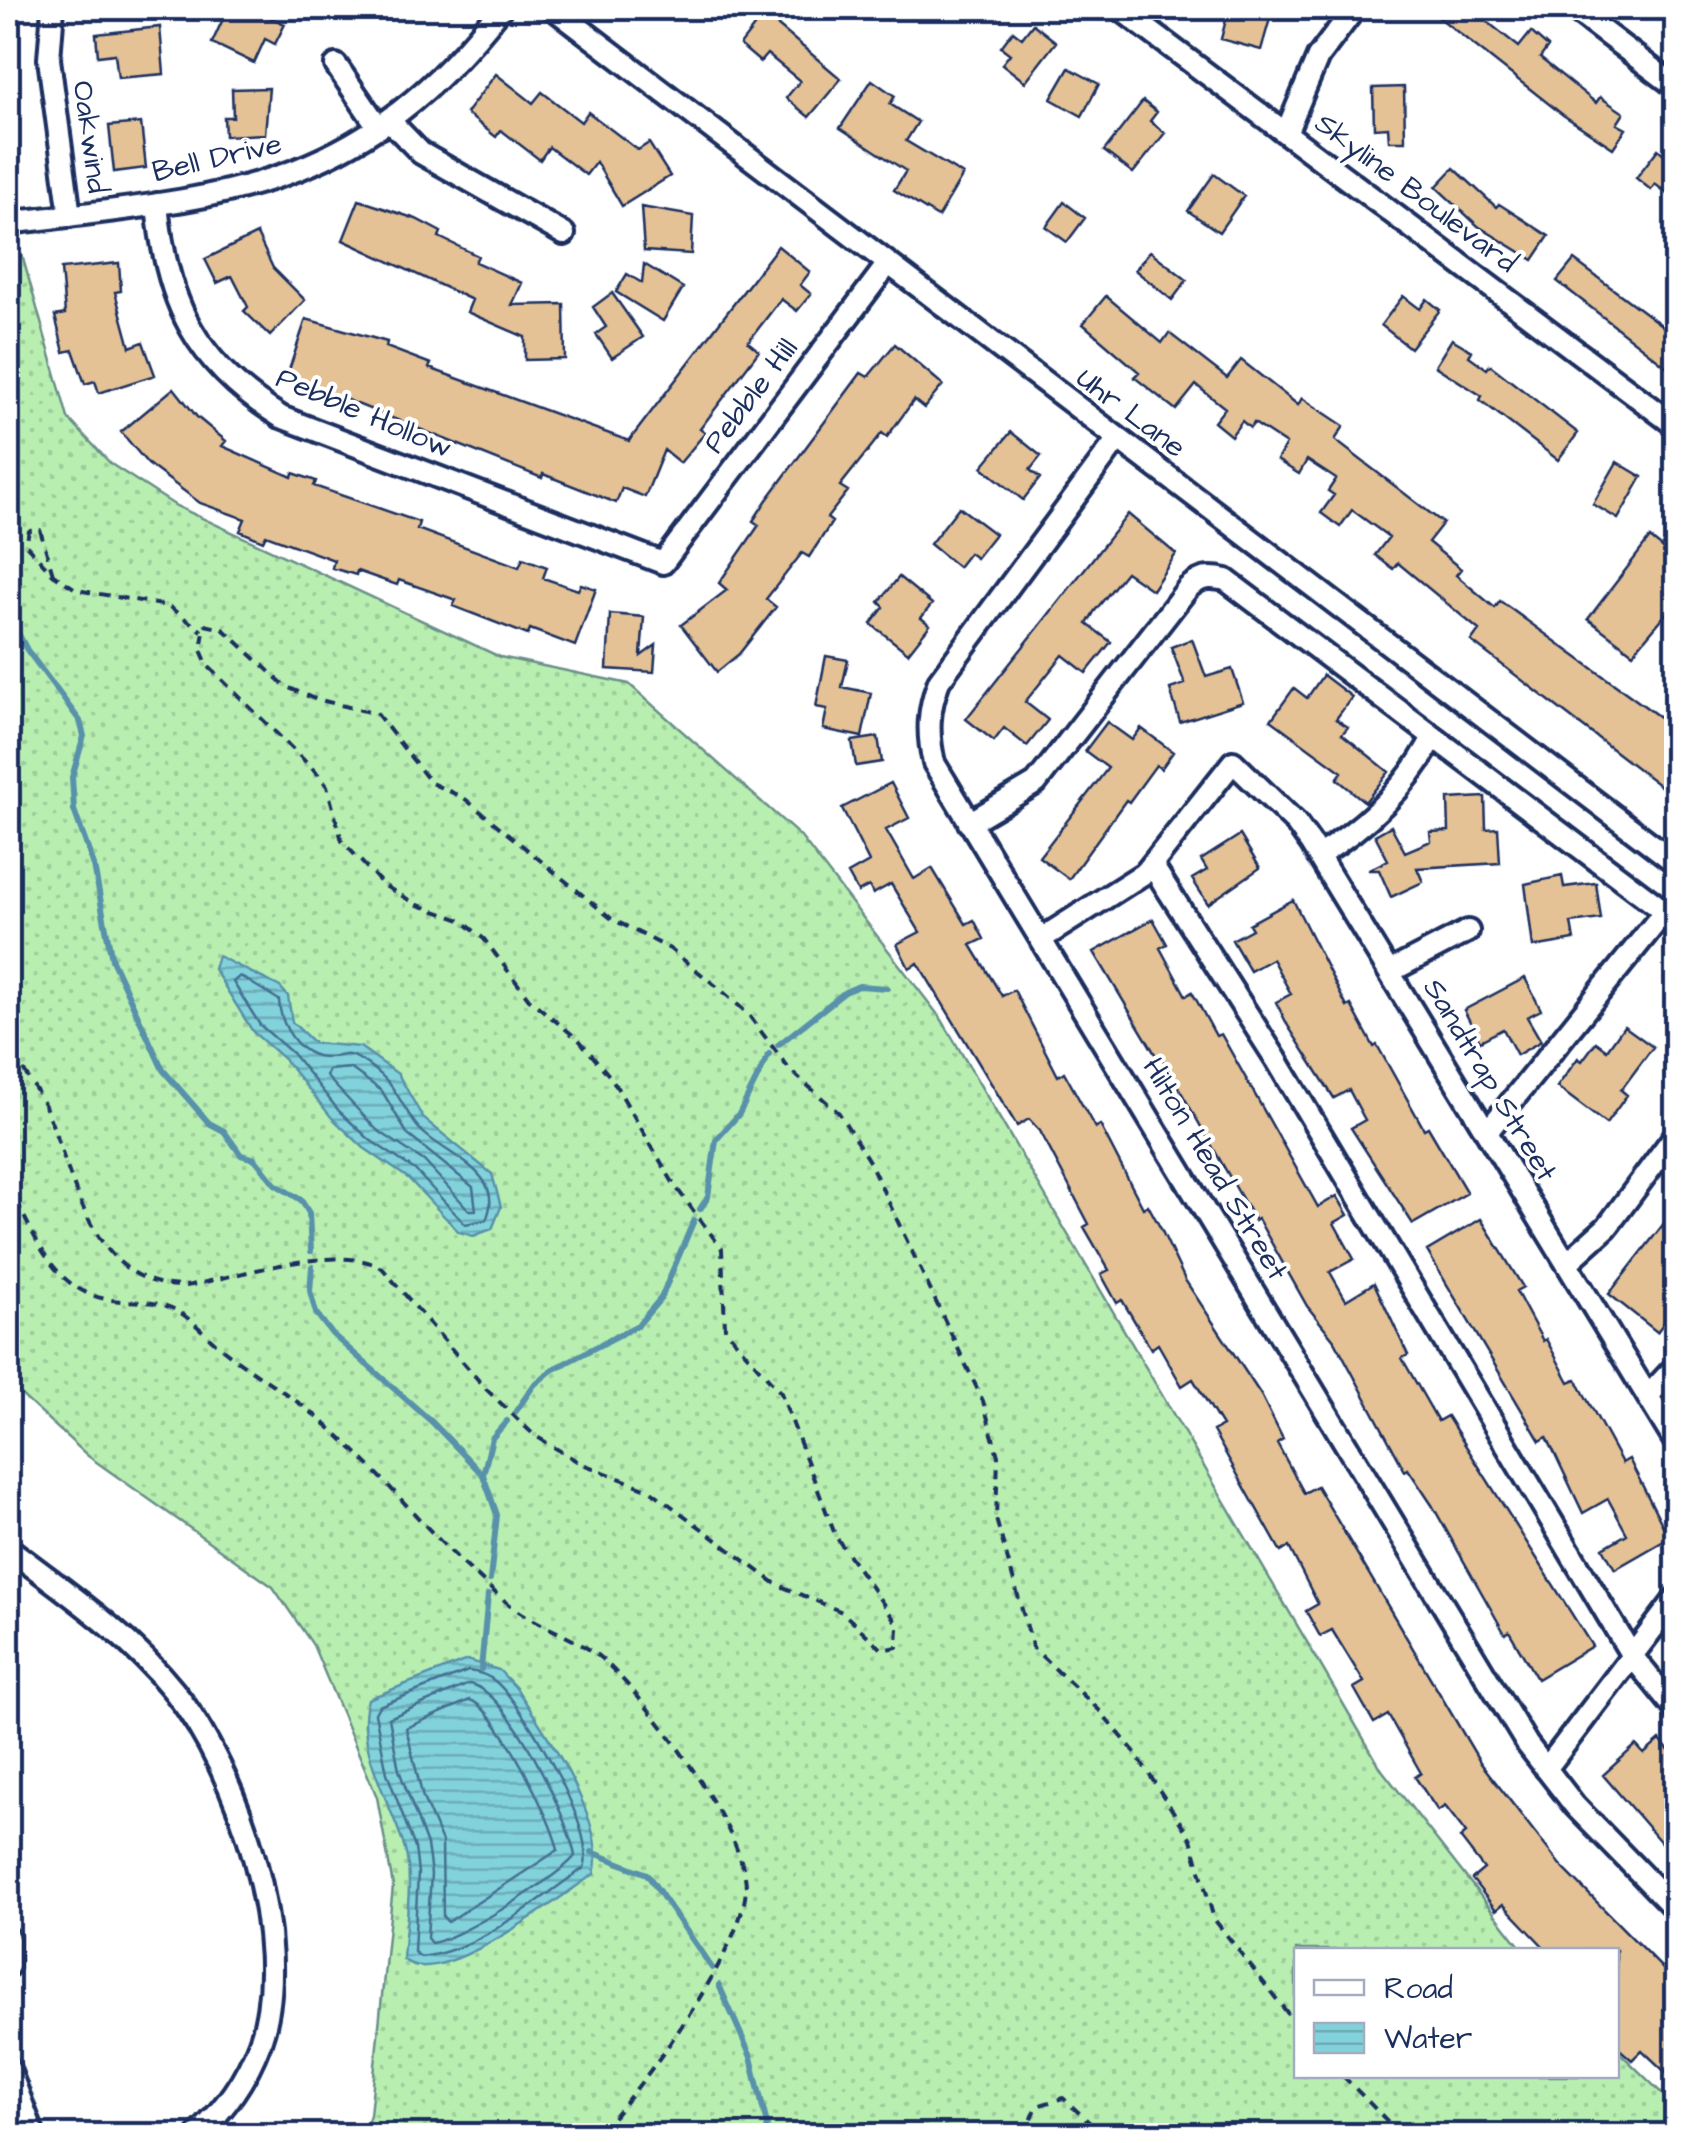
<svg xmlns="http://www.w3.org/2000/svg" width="1684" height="2143" viewBox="0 0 1684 2143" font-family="'Architects Daughter',sans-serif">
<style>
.grass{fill:url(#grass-dots);stroke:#6a8f88;stroke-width:2.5}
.water{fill:url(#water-rules);stroke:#5991aa;stroke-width:2.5}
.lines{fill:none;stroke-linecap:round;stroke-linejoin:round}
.shore{stroke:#447090;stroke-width:2.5}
.stream{stroke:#5991aa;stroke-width:6}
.building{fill:#e4c296;stroke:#1b2f5e;stroke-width:2.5}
.minor-casing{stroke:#1b2f5e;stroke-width:28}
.path{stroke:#1b2f5e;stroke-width:4;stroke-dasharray:10 8;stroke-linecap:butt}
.minor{stroke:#fff;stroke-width:20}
.labels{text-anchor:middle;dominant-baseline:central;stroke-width:8;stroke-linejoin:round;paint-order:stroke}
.street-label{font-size:30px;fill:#1b2f5e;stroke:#fff}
</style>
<defs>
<pattern id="grass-dots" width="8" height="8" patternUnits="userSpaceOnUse" patternTransform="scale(2.5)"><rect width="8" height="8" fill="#b8efb1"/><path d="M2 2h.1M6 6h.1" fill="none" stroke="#9ecd9b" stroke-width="1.8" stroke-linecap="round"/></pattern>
<pattern id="water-rules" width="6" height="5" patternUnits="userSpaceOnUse" patternTransform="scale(2.5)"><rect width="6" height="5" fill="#82d2dc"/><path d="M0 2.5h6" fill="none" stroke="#6aabb6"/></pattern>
</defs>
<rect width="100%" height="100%" fill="#fff"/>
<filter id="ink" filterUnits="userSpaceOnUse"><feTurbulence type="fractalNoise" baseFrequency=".01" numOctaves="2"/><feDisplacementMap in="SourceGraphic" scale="20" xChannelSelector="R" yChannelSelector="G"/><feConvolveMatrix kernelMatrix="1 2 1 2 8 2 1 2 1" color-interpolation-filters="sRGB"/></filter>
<g filter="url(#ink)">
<path class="grass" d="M22 255 68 418 111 464 176 506 500 657 629 684 800 836 942 1020 1382 1770 1523 1950H1296V2076H1616L1617 2050 1676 2107V2135H363L370 2115 393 1886 377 1797 313 1645 273 1587 88 1456 8 1383V256Z"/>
<path class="water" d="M218 956 280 987 288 996 292 1022 314 1043 360 1047 398 1074 423 1118 492 1174 501 1207 492 1229 473 1236 459 1232 408 1178 364 1148 332 1118 285 1060 253 1032 214 969Z
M467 1660 499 1670 516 1688C545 1731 608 1822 594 1874 561 1896 438 1993 403 1959 405 1924 414 1883 405 1849 392 1804 354 1748 368 1699Z"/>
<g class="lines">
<path class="shore" d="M240 976 279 1000C280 1024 298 1059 330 1057 342 1057 347 1051 359 1059 395 1081 393 1091 414 1122 435 1154 509 1168 486 1220L465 1224 415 1170 370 1140 339 1111 292 1053 260 1025 233 982Z
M350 1068 382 1091 408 1135 473 1187 476 1210H469L424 1161 377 1130 326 1076 329 1070Z
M468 1671C479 1672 488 1675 496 1682 525 1707 598 1833 584 1868 535 1901 481 1950 421 1957L414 1952 418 1873 415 1848 387 1773 375 1713 379 1706Z
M469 1684C509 1689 568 1818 575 1856 559 1877 458 1940 431 1943L427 1938 431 1874 427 1845 399 1770 389 1718Z
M470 1700C498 1709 552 1820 558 1850L448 1922 443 1917 442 1842 423 1798 406 1728Z"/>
<path class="stream" d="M8 614 27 650 80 721 84 736 72 777 74 810 94 866 112 960 163 1070 209 1123 224 1131 241 1155 255 1159 275 1184 301 1200 309 1213 311 1251
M778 1045 845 992 859 986 887 988
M700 1209 708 1197 716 1140 739 1114 769 1054
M312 1267 310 1291 316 1313 332 1334 432 1422 483 1475 497 1515 490 1580
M516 1411 534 1385 552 1370 638 1325 661 1298 694 1220
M483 1475 492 1438 507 1421
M481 1669 488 1595
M592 1852 647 1874 712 1968
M719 1985 751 2057 767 2125 765 2136"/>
</g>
<path class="building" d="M228 8H250L285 24 275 44 265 39 254 63 212 43Z
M1229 8H1273L1261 50 1221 39Z
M1427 8H1470L1519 47 1531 32 1548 47 1540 58 1596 103 1600 97 1624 113 1617 124 1626 129 1613 148 1563 115Z
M764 14 841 79 809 117 786 98 800 81 767 54 760 62 740 45Z
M1033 24 1056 42 1025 82 1002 64 1010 54 1001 47 1013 31 1022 38Z
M160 27 164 74 118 78 115 54 98 56 96 34Z
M1069 68 1099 84 1082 116 1051 99Z
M496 74 533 103 542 92 581 122 588 112 638 150 649 143 670 176 622 206 596 162 586 175 549 147 540 160 501 130 496 137 466 113Z
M872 80 895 96 890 104 918 122 906 141 963 175 938 217 894 190 906 171 840 128Z
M1404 87 1405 141H1389L1388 127 1374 128 1373 88Z
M269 88 265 134 225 136 224 117H233L232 89Z
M1143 101 1157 112 1150 121 1165 133 1133 173 1104 151Z
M141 123 146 168 114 172 109 126Z
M1658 149 1676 164V186L1669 195 1655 184 1651 190 1636 178Z
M1454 168 1496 207 1499 204 1549 236 1533 260 1478 226 1436 187Z
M1214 174 1244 196 1219 232 1188 211Z
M359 200 416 219 441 232 439 237 478 256 475 262 522 283 512 305 564 304 565 359 525 360V337L467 312 472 300 343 240Z
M1064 202 1085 218 1067 242 1046 227Z
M641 207 693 216 691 254 644 251Z
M257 234 273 268 305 300 270 336 244 311 248 307 232 276 217 283 205 259Z
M778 246 810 272 800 285 811 294 797 311 781 299 748 342 759 351 700 429 705 433 680 463 664 450 645 497 622 488 616 503 543 474 542 478 287 376 306 319 387 342 386 347 431 364 429 368 629 441Z
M1150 251 1187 280 1172 300 1135 270Z
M1574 260 1676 336V374L1557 281Z
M119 263 121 291 115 292 130 347 143 342 155 375 99 393 95 381 85 384 73 350 64 352 55 316 65 314 61 269Z
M644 264 683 288 663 321 616 292 627 274 642 283Z
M612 293 643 337 612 358 596 334 606 327 593 307Z
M1106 296 1162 343 1169 333 1227 378 1241 360 1298 405 1302 398 1344 426 1335 440 1443 523 1428 542 1461 569 1456 575 1495 608 1500 601 1676 729V798L1471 641 1479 630 1398 563 1393 569 1375 555 1389 537 1352 510 1340 527 1321 513 1334 495 1328 491 1336 479 1307 460 1299 474 1277 460 1286 444 1254 423 1250 428 1242 421 1231 436 1214 422 1225 408 1196 385 1176 410 1134 377 1139 372 1083 324Z
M1403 296 1420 309 1427 299 1440 310 1410 348 1381 325Z
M1452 339 1472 351 1469 356 1487 369 1490 365 1578 433 1558 460 1480 400 1482 396 1435 366Z
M895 344 943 385 924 408 914 400 887 437 882 433 840 486 848 491 827 518 832 522 809 557 802 553 766 599 776 607 739 654 717 672 681 625 727 590 719 583 759 525 753 521 766 501 861 373 868 377Z
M174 388 197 417 226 441 222 446 292 477 293 473 316 481 314 486 419 522 417 529 519 567 523 558 547 567 543 578 578 590 581 584 596 589 575 646 530 629 528 635 453 606 456 600 399 580 397 585 357 571 356 575 332 568 334 560 266 535 263 541 240 531 245 519 200 503 148 464 121 432Z
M1011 432 1041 456 1030 470 1040 478 1023 500 982 467Z
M1617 462 1642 477 1618 519 1593 504Z
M959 507 995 534 976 558 969 553 958 567 930 544Z
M1128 514 1176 554 1152 590 1126 572 1094 612 1087 624 1111 642 1086 673 1063 655 1025 702 1048 720 1027 746 1004 728 994 741 966 719Z
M1650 538 1676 559V602L1633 653 1588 619Z
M899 577 932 604 921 618 930 625 908 653 871 624 884 607 879 602Z
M610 614 644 617 641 656 656 645 654 672 607 669Z
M1192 639 1206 677 1232 669 1243 702 1180 722 1170 689 1185 684 1171 647Z
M826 656 848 660 842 687 871 693 862 737 823 729 827 709 816 707Z
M1323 675 1352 697 1336 719 1348 727 1342 734 1389 772 1365 802 1337 779 1342 772 1271 720 1294 688 1307 698Z
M1107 722 1132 740 1141 728 1173 752 1161 769 1156 765 1129 802 1126 800 1069 879 1039 857 1108 768 1085 751Z
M878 737 882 762 856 766 852 741Z
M891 783 909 818 886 830 914 879 932 868 966 924 974 920 984 939 971 945 1002 996 1014 990 1058 1076 1064 1072 1095 1128 1100 1125 1143 1208 1148 1205 1161 1229 1185 1280 1261 1395 1283 1439 1277 1443 1304 1493 1317 1486 1480 1762 1560 1865 1676 1982V2082L1642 2050 1632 2060 1616 2046V1950H1547L1503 1904 1496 1910 1472 1879 1484 1869 1460 1838 1466 1833 1445 1806 1438 1811 1415 1777 1421 1773 1388 1715 1374 1723 1354 1688 1364 1682 1332 1630 1320 1636 1306 1611 1318 1604 1289 1547 1281 1552 1213 1431 1222 1426 1193 1379 1182 1386 1158 1344 1151 1349 1122 1300 1117 1303 1101 1274 1109 1270 1084 1227 1089 1224 1040 1131 1029 1119 1017 1126 918 963 909 968 897 944 920 932 891 884 873 894 869 886 858 892 848 874 869 862 842 808Z
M1485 797 1486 829 1498 828 1500 863 1417 868 1423 882 1391 897 1379 870H1368L1388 860 1375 835 1391 826 1405 852 1431 841 1430 832 1449 831 1448 799Z
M1240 835 1260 868 1208 904 1192 879 1207 870 1201 860Z
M1562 876 1564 887 1596 883 1601 919 1571 923 1574 940 1533 947 1525 884Z
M1293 900 1347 1007 1351 1005 1374 1047 1377 1045 1424 1129 1428 1127 1467 1193 1413 1224 1351 1128 1365 1120 1349 1090 1334 1098 1288 1026 1276 1002 1291 994 1272 959 1250 971 1232 940 1252 929 1249 924Z
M1153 919 1167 944 1160 948 1186 996 1192 992 1216 1036 1221 1034 1318 1207 1337 1196 1348 1215 1334 1223 1354 1259 1330 1272 1346 1300 1374 1283 1408 1355 1402 1358 1438 1421 1447 1416 1592 1646 1537 1679 1509 1631 1505 1634 1432 1505 1408 1469 1405 1471 1335 1341 1307 1306 1258 1219 1255 1221 1161 1057 1158 1059 1094 952Z
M1525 978 1541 1010 1527 1017 1541 1041 1517 1055 1503 1029 1480 1041 1464 1010Z
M1624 1026 1653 1047 1621 1090 1627 1095 1606 1124 1557 1087 1578 1058 1582 1061 1596 1042 1607 1050Z
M1676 1208V1306L1657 1332 1609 1294Z
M1481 1219 1523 1287 1516 1291 1543 1341 1546 1339 1569 1382 1576 1379 1622 1463 1629 1459 1669 1538 1615 1569 1603 1548 1627 1534 1608 1499 1583 1513 1547 1437 1540 1441 1427 1251Z
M1660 1740 1676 1759V1860L1603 1775 1636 1745 1644 1754Z"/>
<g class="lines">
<defs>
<path id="minor" d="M53 8 49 59 70 216
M553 8 1676 863
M1119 8 1676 426
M1572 8 1676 87
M336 65 379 128
M389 120 421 153 564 234
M1286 133 1318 57 1355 8
M157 204C166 303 196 364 281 417L663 563 887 265
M8 223C225 197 356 194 501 8
M1117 440 939 681C928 710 927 733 934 763L1527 1744 1575 1806 1676 1910
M969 823 1036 783 1188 588C1201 577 1209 576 1226 580L1676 920
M1318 856C1366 826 1407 789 1433 737
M1152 865 1276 1059 1632 1656 1676 1710
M1041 939 1146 872 1233 762 1296 823 1311 844 1676 1443
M1389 972 1468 931
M1487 1132 1665 911
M1567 1263 1607 1227 1676 1134
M1648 1396 1676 1366
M8 1548C66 1592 127 1633 174 1691 238 1771 296 1942 260 2042 246 2080 225 2108 197 2136
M1546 1769 1676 1598
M8 1938V1966
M8 2067 34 2136"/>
</defs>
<use href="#minor" class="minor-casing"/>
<path class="path" d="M53 574 40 530 29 531 26 545 53 574 77 590 168 606 202 631
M8 982C13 1005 10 1029 16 1051 21 1072 36 1087 45 1106 74 1175 90 1288 186 1286 237 1277 338 1242 382 1268L486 1389 534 1435 580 1463 650 1490 776 1584 842 1612 883 1650 897 1647 898 1625 836 1537 781 1393 725 1329 722 1249 675 1186 612 1079 580 1041 529 999 484 939 461 920 418 905 383 885 342 841 327 786 318 774 208 666 201 650 205 625 223 629 285 686 312 698 377 714 431 783 464 798 612 919 670 949 721 990 748 1014 789 1069 839 1113 870 1163 983 1401 998 1456 996 1519 1033 1648 1099 1710 1134 1751 1191 1839 1214 1919 1296 2024
M8 1185C37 1237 52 1297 121 1301 144 1302 166 1301 185 1316 199 1327 211 1340 225 1351 257 1376 293 1396 323 1422 379 1469 423 1529 478 1577 492 1590 508 1605 525 1615 548 1629 576 1639 597 1655 642 1691 746 1830 746 1887 746 1946 639 2094 595 2136
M1343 2076 1402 2136
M1025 2136 1037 2106 1063 2098 1104 2136"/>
<use href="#minor" class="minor"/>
</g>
</g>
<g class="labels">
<g class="street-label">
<text transform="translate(90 137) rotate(82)">Oakwind</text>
<text transform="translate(217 158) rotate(-13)">Bell Drive</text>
<text transform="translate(1416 193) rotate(37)">Skyline Boulevard</text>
<text transform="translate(751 396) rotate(-53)">Pebble Hill</text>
<text transform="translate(364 413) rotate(23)">Pebble Hollow</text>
<text transform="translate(1131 413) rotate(37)">Uhr Lane</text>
<text transform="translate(1490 1080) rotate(59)">Sandtrap Street</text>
<text transform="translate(1215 1169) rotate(59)">Hilton Head Street</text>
</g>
</g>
<rect width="1684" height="2143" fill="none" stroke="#fff" stroke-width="40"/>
<rect x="20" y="20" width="1644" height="2103" fill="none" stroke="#1b2f5e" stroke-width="4" filter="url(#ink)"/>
<rect x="1294" y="1948" width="325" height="130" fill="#ffffff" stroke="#a4acbf" stroke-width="2.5"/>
<rect x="1314" y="1980" width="50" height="15" fill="#ffffff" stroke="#a4acbf" stroke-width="2.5"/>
<text x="1384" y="1998" font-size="30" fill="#1b2f5e">Road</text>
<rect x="1314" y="2023" width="50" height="30" fill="url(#water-rules)" stroke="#a4acbf" stroke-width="2.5"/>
<text x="1384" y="2048" font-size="30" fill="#1b2f5e">Water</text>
</svg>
